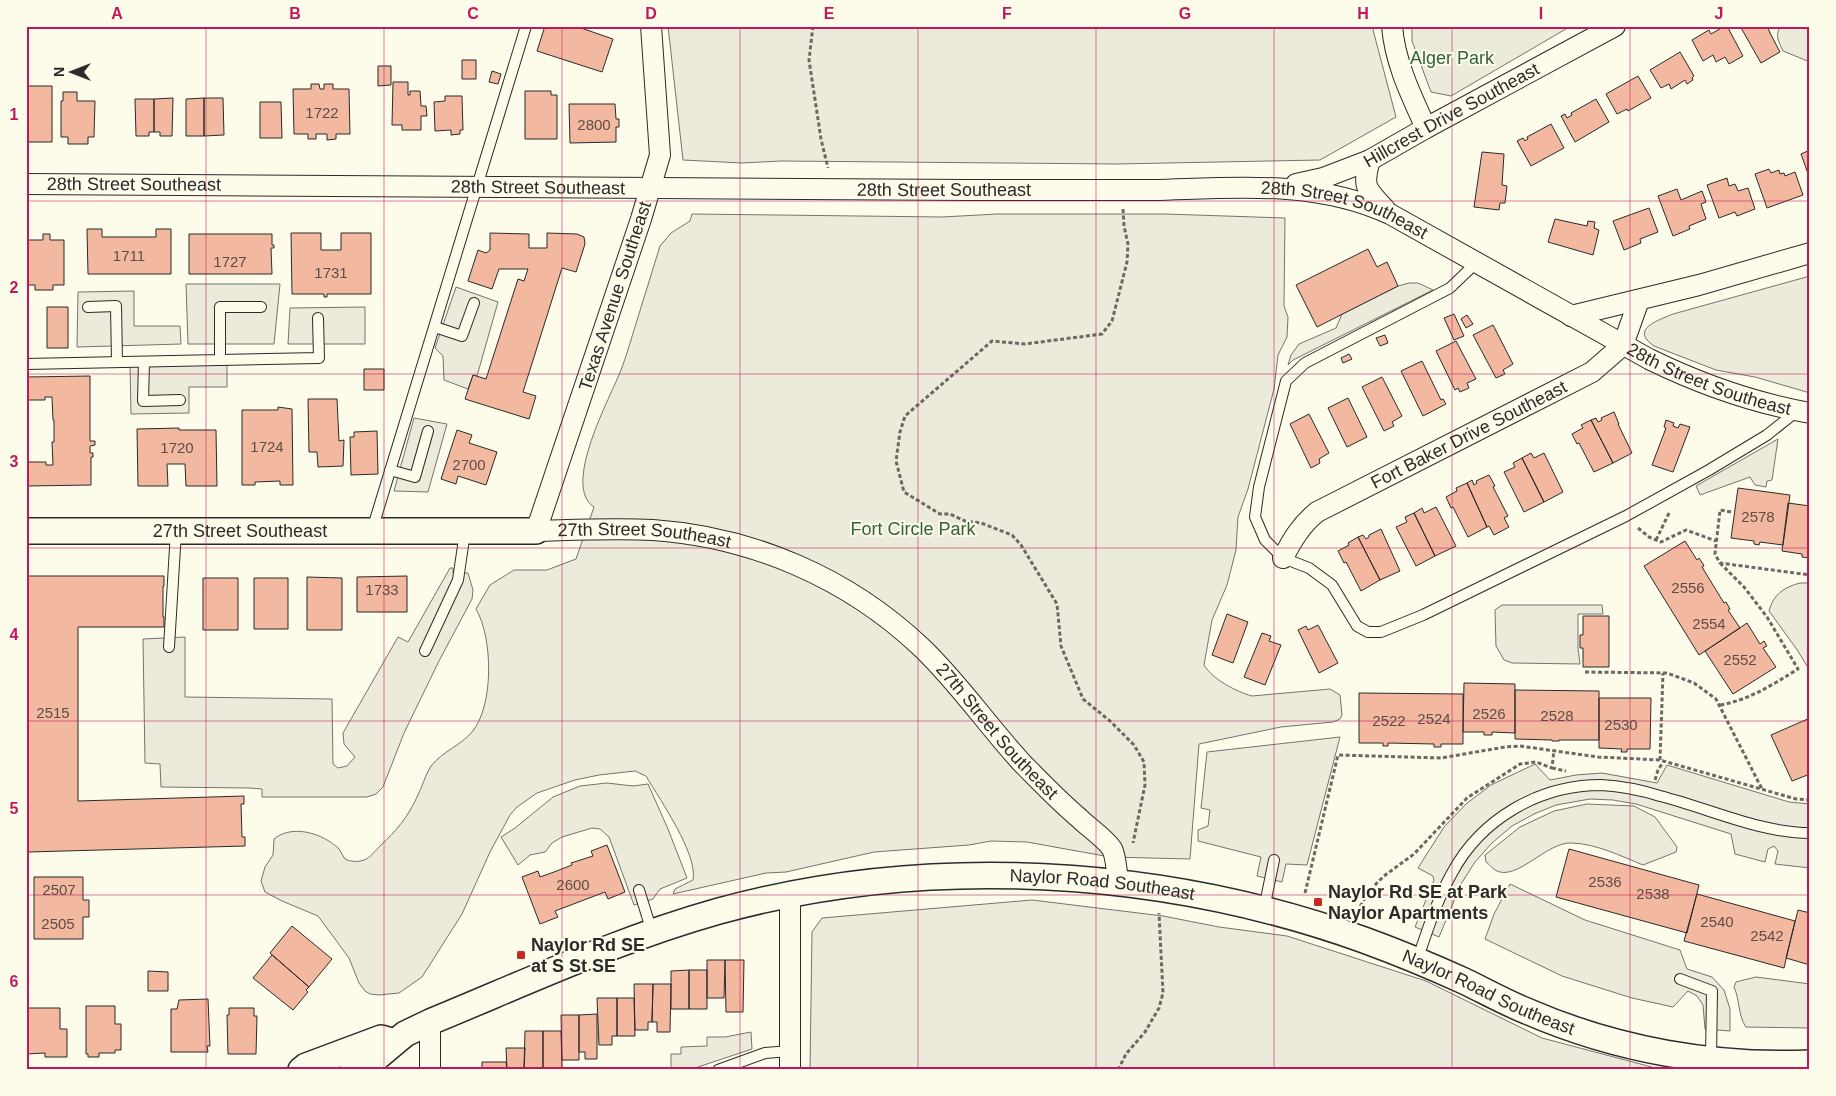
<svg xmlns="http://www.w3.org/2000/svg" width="1836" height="1096" viewBox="0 0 1836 1096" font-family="Helvetica,sans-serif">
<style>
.green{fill:#ecebdb;stroke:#74746e}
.parking{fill:#eceadb;stroke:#74746e}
.building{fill:#f2b8a0;stroke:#2b2b2b}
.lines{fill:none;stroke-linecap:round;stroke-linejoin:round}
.service-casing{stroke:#2b2b2b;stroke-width:12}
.minor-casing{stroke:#2b2b2b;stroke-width:22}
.tertiary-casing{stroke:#2b2b2b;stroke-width:28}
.path{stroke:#6a6964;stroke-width:3;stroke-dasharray:4 2.5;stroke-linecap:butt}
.service{stroke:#fdfbea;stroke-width:10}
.minor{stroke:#fdfbea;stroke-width:20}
.tertiary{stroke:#fdfbea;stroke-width:25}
.grid{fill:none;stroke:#c2185b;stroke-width:1;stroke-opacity:0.55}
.poi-dot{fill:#c62828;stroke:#fdfbea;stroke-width:2}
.labels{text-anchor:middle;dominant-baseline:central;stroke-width:4;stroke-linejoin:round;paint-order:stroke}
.number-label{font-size:15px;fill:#5d4e48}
.park-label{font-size:18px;fill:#34623c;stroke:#fdfbea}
.street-label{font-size:18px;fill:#2b2b2b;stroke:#fdfbea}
.poi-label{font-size:18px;font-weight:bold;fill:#2b2b2b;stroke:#fdfbea;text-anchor:start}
.neatline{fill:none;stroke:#c2185b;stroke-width:2}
.grid-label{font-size:16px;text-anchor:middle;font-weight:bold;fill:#c2185b}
</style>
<rect width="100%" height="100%" fill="#fdfbea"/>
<path class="green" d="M668 26H1372L1396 117 1320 160 1116 164 781 161 742 163 683 160Z
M1412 26H1571L1451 96 1431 92 1412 41Z
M1781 26H1810V62L1783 51C1779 42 1774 35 1781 26Z
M692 214 942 217 997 214H1165L1285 218 1284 306 1288 317 1287 337 1278 355 1274 389 1248 489 1238 517 1236 550 1227 585 1212 620 1204 665C1212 679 1237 692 1252 696L1330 689 1340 695 1342 715 1340 719 1333 722 1281 727 1199 744 1190 859 1110 857 1027 842 991 841 969 845 874 852 786 872 766 873 673 894 675 889 693 880C698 854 660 800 646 776L635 771 599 775 575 780 537 793 517 807 510 815 490 852 462 914 422 977 399 993 379 995 370 994 365 991 359 983 349 958 318 916 282 901 265 892 261 881 265 867 273 855 274 839C292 824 323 833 339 849 341 852 343 856 345 859 350 862 359 862 364 860 370 858 376 850 381 845 396 831 408 817 417 797 422 788 425 775 431 766 442 752 461 745 472 732 494 706 493 638 476 609L490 585 514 570H547L576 559 594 507C561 486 611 396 621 370 626 357 630 343 634 330 643 302 651 274 660 246L671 233 690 221Z
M1810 276V393L1755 377 1716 370 1654 346C1629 329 1659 320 1673 314Z
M1800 583H1810V671L1798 651 1769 611C1773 595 1784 587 1800 583Z
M1502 605H1602L1603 614H1578V648L1580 664 1512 663 1504 660 1496 646 1495 610Z
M1587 804 1634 806 1655 817 1677 847 1676 852 1643 865C1621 856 1597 844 1572 843 1547 841 1516 883 1495 870 1492 868 1489 864 1486 862L1485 855 1520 827 1554 811Z
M1032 900 1163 916 1219 927 1287 936 1426 981 1542 1038 1663 1070H810L812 932 822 918Z
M1756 977 1810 984V1028L1746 1027C1738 1016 1740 1000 1734 987L1736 982Z"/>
<path class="parking" d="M1409 283H1418L1433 290 1293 360 1288 365 1291 355 1299 344 1336 328 1342 314 1398 286Z
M186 284H280L274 344H188Z
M456 287 498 302 477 376 473 375 468 389 444 380 443 356 435 348Z
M134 291V326H180L181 344 77 347 78 292Z
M365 307V344H288L290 308Z
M220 360 227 366V387H189V413L131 414 130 366Z
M414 418 447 424 428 492 394 491Z
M1778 439 1772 480 1767 481 1766 487 1755 485 1750 477 1700 495 1696 486Z
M450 568H453V573H468L473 590 472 599 439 661 404 733 383 787 376 794 367 797H262V789L250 788 161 787 160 764 145 763 143 639 185 637V697L332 699 333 764 338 768 347 766 355 757 344 744 343 733 398 637 408 642Z
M1340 737 1307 865 1286 864 1282 882 1257 876 1261 857 1198 841V830L1208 826 1210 810 1201 808 1207 752Z
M1535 764 1550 780 1576 775 1602 773 1657 783 1667 765 1789 802 1810 804V868L1775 864 1778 851 1774 846 1768 849 1765 862 1735 854 1731 834 1636 804 1613 800 1590 799 1556 805 1534 814 1512 826 1492 843 1475 862 1461 884 1439 937 1415 927 1434 880 1433 876 1418 868 1444 827 1466 804 1491 785Z
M607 783 633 786 648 784 668 829 687 878 660 889 653 899 634 905 609 837 600 829 592 828 562 837 552 843 545 852 530 855 518 865 501 837 515 828 553 797 580 786Z
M1510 884 1585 920 1680 950 1687 969 1712 977 1724 990 1730 1009V1031L1705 1029 1703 1005 1697 996 1688 991 1673 1007 1632 998 1562 976 1485 939 1494 914Z
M751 1032 752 1049 689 1070H671V1054H681V1047L707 1046V1037H725Z"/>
<path class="building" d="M545 26H582L581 28 613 39 602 72 537 51Z
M1725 26H1727L1743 56 1729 64 1725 57 1716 62 1713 55 1703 61 1692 40 1709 30 1711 34Z
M1740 26H1771L1768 28 1770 33 1780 52 1761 63Z
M1680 52 1694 76 1692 78 1693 80 1687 84 1685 80 1671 89 1669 84 1661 88 1650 70Z
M462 60H476V79H462Z
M378 66H391V85L378 86Z
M492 71 501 74 498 84 489 82Z
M1638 76 1651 98 1628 111 1627 109 1617 114 1606 94Z
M393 82H408V95H410V91H420L421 106H426L427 116H421V130H402V125H392Z
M311 84H319L320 89H324V84H333V89H349L350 134H336V139L327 140V134H316V139H308V134H294L293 89H311Z
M26 86H52V142H26V129H28V101H26Z
M525 91H551V95H557V139H525Z
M63 92H77V101H95L94 137H88V144H68V137H61V101H63Z
M445 96H462L463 130H460V134L451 135V130L435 131 434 102 445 101Z
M173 98 172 136H160V132H154V99Z
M204 98V136H186V99Z
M204 98H223L224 135 204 136Z
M135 99H154V132H149V136H136Z
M1596 99 1609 122 1575 142 1561 116 1565 114 1567 118 1572 115 1571 113Z
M260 102H281L282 138H260Z
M569 104H615L616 119H619V127H616V142L570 143Z
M1551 124 1564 148 1531 166 1517 141 1523 138 1525 141 1526 140 1528 139 1527 137Z
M1810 150V179L1801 154Z
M1482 152 1504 154 1502 185 1507 186 1505 203H1500L1499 210 1474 207Z
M1769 169 1771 173 1779 170 1780 174 1784 173 1785 176 1795 172 1803 195 1767 208 1755 174Z
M1727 178 1729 186 1735 184 1738 191 1748 188 1755 209 1737 216 1735 212 1719 218 1707 185Z
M1677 189 1681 200 1702 191 1706 202 1701 204 1706 219 1689 226 1690 229 1673 236 1658 196Z
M1649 208 1658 232 1640 239 1641 243 1624 250 1613 221Z
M1555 219 1587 226 1588 221 1595 222 1594 228 1599 230 1593 255 1548 242Z
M87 229H102V237H156V229H171V274H88Z
M291 233H321V250H341V233H371V294H327V297H324V294H292Z
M490 233 529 234V248H547V233L577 234 584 237 585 244 576 272 562 268 523 392 536 396 529 419 465 399 473 375 486 379 518 279 524 281 528 269H499L492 289 468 281 478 250 486 253 490 250Z
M43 234H50V240H64V285H53V290H35V285H28V240H43Z
M189 234H272V245H274V248H271L272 274H189Z
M1368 249 1377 267 1387 262 1398 286 1317 327 1296 285Z
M47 307H68V348H47Z
M1454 314 1464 336 1454 340 1444 318Z
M1467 315 1473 324 1466 328 1461 319Z
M1493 325 1513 364 1503 370 1505 374 1496 378 1473 335Z
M1385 335 1388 343 1380 346 1376 338Z
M1456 341 1476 379 1467 383 1469 388 1460 392 1458 388 1455 390 1436 351Z
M1349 354 1352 359 1343 363 1341 358Z
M1422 361 1441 400 1443 399 1446 404 1423 416 1401 371Z
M364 369H384V390H364Z
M90 376V441H95V445L90 446V453H93V457H91V485L28 486 26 474H28V462H46V465H53L52 442H54V420H53L52 397H45V400H28L26 377Z
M1382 377 1402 416 1392 422 1394 426 1384 431 1362 387Z
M1348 398 1367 437 1347 447 1328 408Z
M308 399H337L339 441 344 440 343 466 318 467 317 452H309Z
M278 407 292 409 293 485H280V481L255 482V485H242V410H278Z
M1614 412 1619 424H1618L1632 453 1613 463 1591 420 1596 418 1598 422 1602 420 1601 418Z
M1309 414 1329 453 1319 459 1320 463 1311 468 1290 424Z
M1591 420 1613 463 1594 472 1579 443 1577 444 1572 434 1583 428 1581 425Z
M1666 420 1674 423 1673 426 1678 428 1680 424 1690 427 1673 472 1652 465 1666 428 1664 427Z
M179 428V430H216L217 486H186L185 464H167L168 486H138L137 429Z
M457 430 472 435 469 443 497 452 486 485 458 476 456 484 441 479Z
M377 431 378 474 351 475 350 437H354V432Z
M1531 453 1534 458 1544 453 1563 492 1544 502 1522 458Z
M1522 458 1544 502 1524 512 1504 472 1515 467 1513 463Z
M1489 475 1495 486 1493 487 1508 516 1504 518 1509 527 1494 535 1489 526 1487 527 1467 483 1472 480 1474 485 1477 483 1476 481Z
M1467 483 1487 527 1468 537 1453 507 1451 508 1446 497 1457 491 1456 488Z
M1738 488 1790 495 1783 545 1760 542 1759 545 1754 544V541L1731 538Z
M1788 503 1810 506V558L1802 557V554L1782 551Z
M1436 507 1456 546 1435 556 1414 513 1422 508 1424 513Z
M1414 513 1435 556 1416 566 1396 527 1407 522 1405 517Z
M1381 529 1400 571 1380 580 1358 537 1363 535 1366 539 1369 537V535Z
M1358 537 1380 580 1361 591 1346 562 1344 563 1338 551 1349 545 1348 543Z
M1685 541 1697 560 1699 558 1703 564 1704 566 1702 567 1724 603 1726 602 1730 609 1728 610 1740 628 1699 655 1644 566Z
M28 576H164V586H163V617H164V627H78V801L244 796V804H241L242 837H245V846L28 852Z
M407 576V612H357V577Z
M307 577 342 578V630H307Z
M203 578H238V630H203Z
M254 578H288V629H254Z
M1227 614 1248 622 1233 663 1212 655Z
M1583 616H1609V667H1583V648H1580V635H1583Z
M1747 623 1760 644 1764 641 1767 646 1763 648 1776 667 1733 694 1705 651Z
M1318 625 1338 663 1319 673 1298 630 1306 626 1308 630Z
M1262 633 1271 636 1269 641 1281 645 1265 685 1244 677Z
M1464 683 1515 684V733L1492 732V735H1484V732H1463Z
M1515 690 1599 691V740H1559V741H1552V740L1515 739Z
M1359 693 1463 694V744H1441V747H1434V744L1388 743V746H1383V743H1359Z
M1599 698H1651L1650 749H1627V752H1621L1622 749 1599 748Z
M1810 718V774L1792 781 1771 735Z
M607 845 625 892 608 899 605 892 555 911 558 917 540 924 522 877 538 871 540 877 554 872 572 865 571 863 593 856 591 851Z
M1569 849 1699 885 1687 933 1556 897Z
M34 877H83V900H89V917H83V939H34Z
M1697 894 1795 921 1784 968 1684 941Z
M1798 910 1810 913V965L1786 958Z
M292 926 332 959 309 987 270 953Z
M272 955 309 987 306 990 308 992 293 1010 253 978Z
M707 960H725L724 998H707Z
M725 960H744L743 1012H726Z
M689 970V1009H671V971Z
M689 970H707V1009H689Z
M148 971 168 972V991H148Z
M634 984H653L652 1022H648V1030H635Z
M653 984H671L670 1032H657V1022H652Z
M597 998H617V1036H612V1045H599Z
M617 998H634L635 1036H617Z
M208 999 210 1046H207L208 1052H171V1009H177L179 1000Z
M86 1006H115V1024H121V1050H115V1053H99V1057H88V1054H86Z
M26 1008H60V1029H67V1057H45V1053L27 1054Z
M229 1008H254V1016H257L256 1054H228L227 1015H229Z
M597 1014V1059H585V1052H579V1015Z
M561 1015H579V1060H562Z
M525 1031H543V1070H524Z
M543 1031H561L562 1070H543Z
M506 1048H525L524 1070H507Z
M482 1062H506L507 1070H482Z"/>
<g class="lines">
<defs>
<path id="service" d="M1476 263 1450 288 1305 363 1286 381 1259 487 1255 517 1265 540 1283 558 1309 568 1332 585 1357 626 1368 632H1381L1423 615 1626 516 1709 470 1767 435 1797 411
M88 307 116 306 117 362
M435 327 462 336 474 303
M220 360V307H261
M144 362 143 401 180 400
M26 364 319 358 318 318
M390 470 415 477 428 431
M372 530 526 26
M169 647 176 531
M425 651 458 580 465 532
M639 890 652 932
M1264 909 1274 860
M1417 961C1427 931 1437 900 1452 873 1481 819 1539 785 1601 785 1621 786 1641 790 1660 796 1708 808 1760 833 1810 833
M1680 979 1712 991 1711 1059
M718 1070 765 1053 790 1051"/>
<g id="minor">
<path id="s1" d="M651 26 660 155 641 219 536 531C575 530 614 528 653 530 753 537 848 578 921 647 958 682 987 725 1022 763 1041 782 1059 801 1079 818 1088 827 1106 839 1112 849 1116 856 1117 874 1118 883"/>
<path d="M1392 26C1395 63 1411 95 1426 128"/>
<path d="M1370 160C1362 187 1366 189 1385 209"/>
<path id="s2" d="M26 184C340 184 654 190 968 190 1029 190 1091 190 1153 190 1233 188 1315 179 1390 214L1649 359C1700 384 1754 403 1810 413"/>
<path id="s3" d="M1296 184 1323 178 1370 160 1426 128 1615 26"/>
<path d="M1571 316 1699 285 1810 253"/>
<path id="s4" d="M1283 558C1292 540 1301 525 1317 512L1592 372 1623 345 1639 300"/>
<path d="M790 895V1070"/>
<path d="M430 1022V1070"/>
</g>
<g id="tertiary">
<path id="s5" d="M26 531H536"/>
<path d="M301 1070 306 1066 381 1038 394 1042"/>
<path id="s6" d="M353 1070 374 1060 405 1034 430 1022C525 983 619 939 719 911 927 854 1161 867 1364 940 1397 952 1431 966 1464 981 1485 991 1506 1003 1529 1012 1617 1050 1714 1067 1810 1063"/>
</g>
</defs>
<use href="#service" class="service-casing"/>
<use href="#minor" class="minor-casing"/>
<use href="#tertiary" class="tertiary-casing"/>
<path class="path" d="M813 26 809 60 821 139 828 168
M1123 209 1124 226 1128 244 1127 262 1112 321 1102 334 1025 344 992 341 905 416 900 432 896 461 904 492 940 514H950L965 521 981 523 1012 535 1021 545 1057 604 1061 646 1083 699 1110 721 1134 745 1144 762 1145 785 1133 843
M1731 512 1720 510 1715 554 1720 563 1810 575
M1638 528 1649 537 1661 542 1686 530 1716 541
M1656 540 1670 511
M1720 563 1744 587 1767 617 1798 669C1772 685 1749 700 1720 705
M1585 672 1667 673 1694 683 1716 699 1762 789
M1660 760 1663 673
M1552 768 1566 771
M1655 780 1658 770 1664 761
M1305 893 1338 755 1441 758 1505 747 1520 746 1598 757 1660 760 1796 799 1810 800
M1357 912 1369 891 1384 876 1414 854 1467 798 1520 764 1536 762 1552 768 1554 750
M1118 1070 1126 1054 1145 1032 1159 1008 1163 993 1159 913"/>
<use href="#service" class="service"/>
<use href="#minor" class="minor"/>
<use href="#tertiary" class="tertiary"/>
</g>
<path class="grid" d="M206 26V1070M384 26V1070M562 26V1070M740 26V1070M918 26V1070M1096 26V1070M1274 26V1070M1452 26V1070M1630 26V1070M26 201H1810M26 374H1810M26 548H1810M26 721H1810M26 895H1810"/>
<g class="poi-dot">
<rect x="1313" y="897" width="10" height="10" rx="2.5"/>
<rect x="516" y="950" width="10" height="10" rx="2.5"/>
</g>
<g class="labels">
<g class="number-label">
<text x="322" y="112">1722</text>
<text x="594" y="124">2800</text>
<text x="129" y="255">1711</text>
<text x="230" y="261">1727</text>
<text x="331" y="272">1731</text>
<text x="267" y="446">1724</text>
<text x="177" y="447">1720</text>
<text x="469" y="464">2700</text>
<text x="1758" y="516">2578</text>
<text x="1688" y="587">2556</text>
<text x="382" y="589">1733</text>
<text x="1709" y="623">2554</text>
<text x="1740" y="659">2552</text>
<text x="53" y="712">2515</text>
<text x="1489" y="713">2526</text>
<text x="1557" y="715">2528</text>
<text x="1434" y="718">2524</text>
<text x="1389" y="720">2522</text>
<text x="1621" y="724">2530</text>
<text x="1605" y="881">2536</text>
<text x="573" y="884">2600</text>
<text x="59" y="889">2507</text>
<text x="1653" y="893">2538</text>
<text x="1717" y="921">2540</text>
<text x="58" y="923">2505</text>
<text x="1767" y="935">2542</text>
</g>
<g class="park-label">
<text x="1452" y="58">Alger Park</text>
<text x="913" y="529">Fort Circle Park</text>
</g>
<g class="street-label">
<text stroke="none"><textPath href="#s3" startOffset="171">Hillcrest Drive Southeast</textPath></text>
<text stroke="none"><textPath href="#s2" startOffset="108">28th Street Southeast</textPath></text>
<text stroke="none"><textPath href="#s2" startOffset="512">28th Street Southeast</textPath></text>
<text stroke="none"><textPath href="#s2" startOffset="918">28th Street Southeast</textPath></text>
<text stroke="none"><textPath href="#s2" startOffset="1322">28th Street Southeast</textPath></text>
<text transform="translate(615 296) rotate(-72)">Texas Avenue Southeast</text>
<text stroke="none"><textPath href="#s2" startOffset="1728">28th Street Southeast</textPath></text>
<text stroke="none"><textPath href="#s4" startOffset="228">Fort Baker Drive Southeast</textPath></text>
<text stroke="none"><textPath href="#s5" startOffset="214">27th Street Southeast</textPath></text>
<text stroke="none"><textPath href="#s1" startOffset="634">27th Street Southeast</textPath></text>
<text stroke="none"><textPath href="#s1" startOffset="1054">27th Street Southeast</textPath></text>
<text stroke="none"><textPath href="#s6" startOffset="788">Naylor Road Southeast</textPath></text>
<text stroke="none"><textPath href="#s6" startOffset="1192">Naylor Road Southeast</textPath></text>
</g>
<g class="poi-label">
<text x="1328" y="892">Naylor Rd SE at Park<tspan x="1328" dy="21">Naylor Apartments</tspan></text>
<text x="531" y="945">Naylor Rd SE<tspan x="531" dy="21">at S St SE</tspan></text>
</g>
</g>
<rect width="1836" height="1096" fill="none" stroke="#fdfbea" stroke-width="55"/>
<g transform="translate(72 72) rotate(270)" stroke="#fdfbea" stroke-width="4" paint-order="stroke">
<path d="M0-4L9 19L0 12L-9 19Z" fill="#2b2b2b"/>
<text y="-8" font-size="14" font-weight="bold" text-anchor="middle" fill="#2b2b2b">N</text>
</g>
<rect x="28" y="28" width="1780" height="1040" class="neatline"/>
<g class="grid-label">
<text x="117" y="19">A</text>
<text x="295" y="19">B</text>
<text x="473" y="19">C</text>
<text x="651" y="19">D</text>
<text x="829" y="19">E</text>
<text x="1007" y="19">F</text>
<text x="1185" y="19">G</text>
<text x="1363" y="19">H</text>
<text x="1541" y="19">I</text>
<text x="1719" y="19">J</text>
<text x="14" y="120">1</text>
<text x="14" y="293">2</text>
<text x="14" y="467">3</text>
<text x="14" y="640">4</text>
<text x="14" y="814">5</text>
<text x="14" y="987">6</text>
</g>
</svg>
